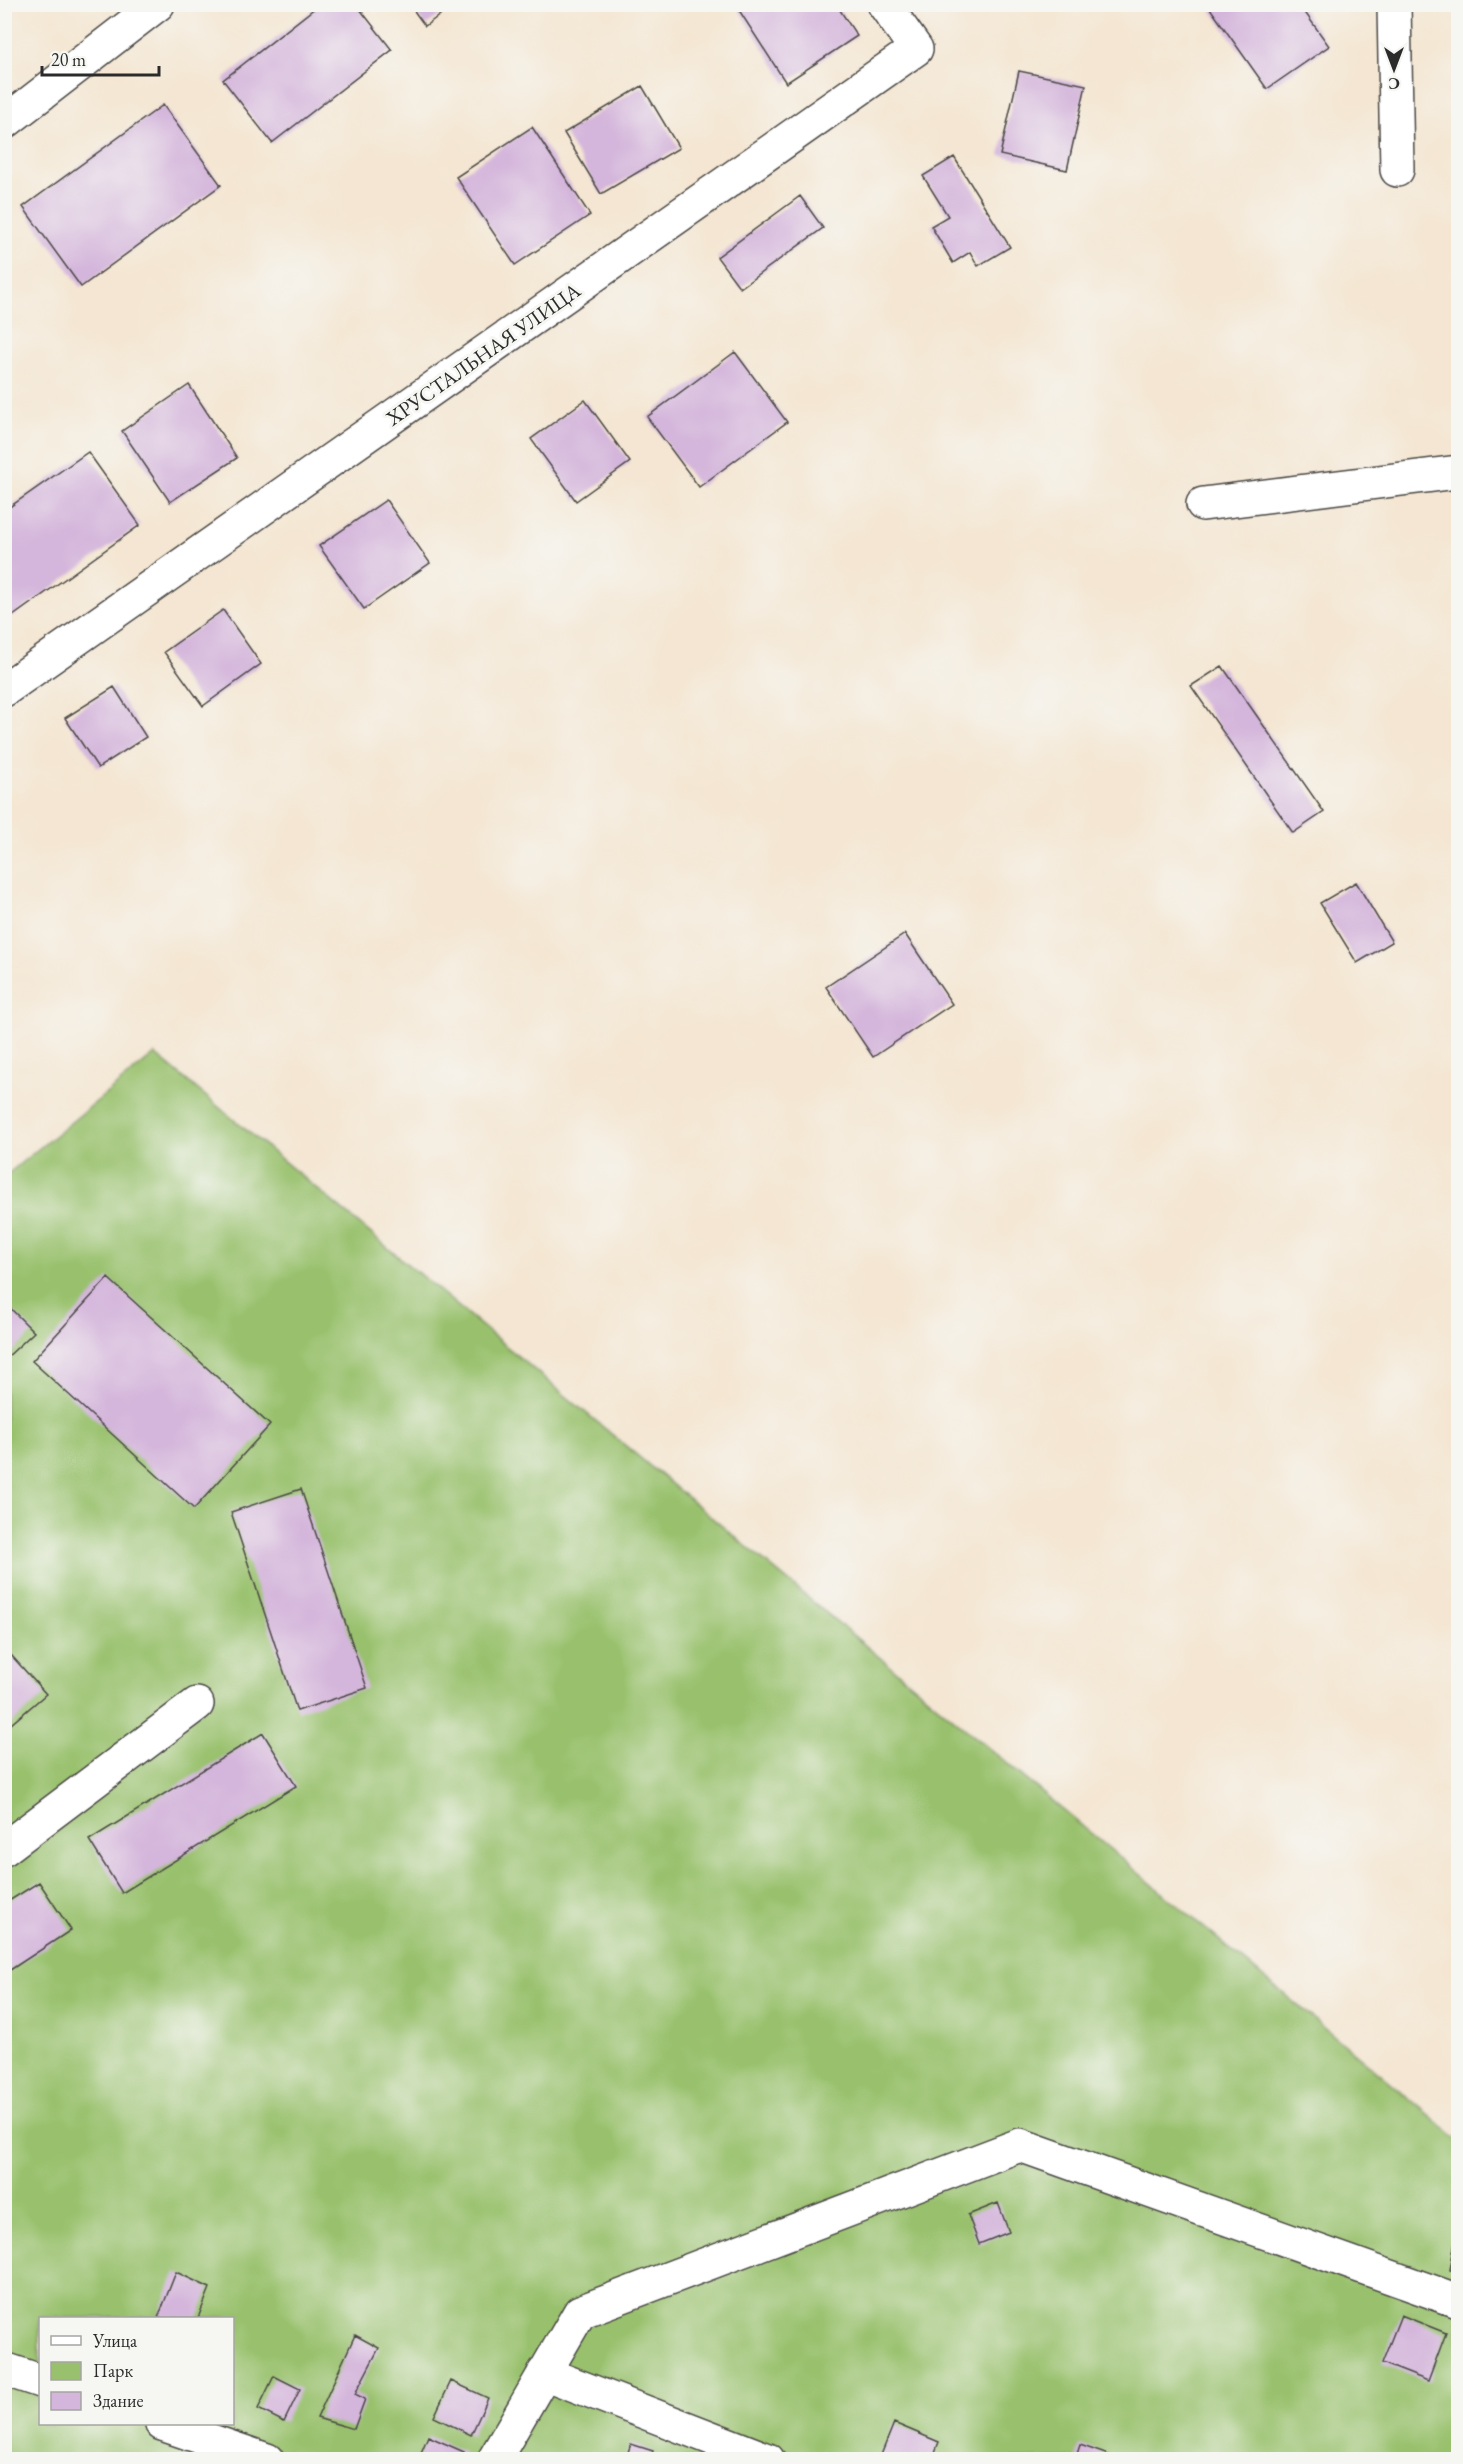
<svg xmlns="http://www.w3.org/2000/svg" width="1463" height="2464" viewBox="0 0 1463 2464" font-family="'EB Garamond',serif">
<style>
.green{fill:#99c16d;stroke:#62764c;stroke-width:1.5;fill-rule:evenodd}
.building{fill:#d4b5db}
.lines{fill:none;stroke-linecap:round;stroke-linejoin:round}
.minor-casing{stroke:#494744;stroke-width:36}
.minor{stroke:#fff;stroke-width:33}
.labels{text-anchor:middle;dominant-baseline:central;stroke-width:6;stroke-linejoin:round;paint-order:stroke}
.street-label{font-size:21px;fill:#2b2b2b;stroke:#f6f6f2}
</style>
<rect width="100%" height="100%" fill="#f6f6f2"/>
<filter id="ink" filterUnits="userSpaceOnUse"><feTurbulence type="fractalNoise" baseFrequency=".0167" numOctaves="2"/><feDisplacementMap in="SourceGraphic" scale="12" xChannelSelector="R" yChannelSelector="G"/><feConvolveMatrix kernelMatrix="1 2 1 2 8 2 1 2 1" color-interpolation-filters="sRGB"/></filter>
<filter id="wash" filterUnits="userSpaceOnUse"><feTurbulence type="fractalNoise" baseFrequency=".008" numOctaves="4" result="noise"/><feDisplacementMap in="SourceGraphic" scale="24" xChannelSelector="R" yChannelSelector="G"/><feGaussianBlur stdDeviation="1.35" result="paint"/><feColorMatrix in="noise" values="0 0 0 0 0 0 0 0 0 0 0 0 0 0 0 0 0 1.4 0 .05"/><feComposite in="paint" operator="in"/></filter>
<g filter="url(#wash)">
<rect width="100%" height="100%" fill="#f4e6d2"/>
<path class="green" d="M155 1054 1458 2139V2459L5 2460V1176ZM40 2318H232V2424H40Z"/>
<g id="blocks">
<path class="building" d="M320 4H356L392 50 272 143 223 80Z
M409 4H455L425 26Z
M735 4H836L857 36 786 83Z
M1207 4H1299L1329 46 1267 89Z
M1019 71 1086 85 1067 170 1000 155Z
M642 86 679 148 601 194 564 133Z
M163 105 221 185 81 287 23 207Z
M532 127 590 215 515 265 456 177Z
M954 157 1010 247 978 266 970 252 953 263 931 226 948 216 923 176Z
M800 196 823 228 740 288 717 257Z
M735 352 787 422 699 487 647 417Z
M189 385 237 458 170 502 122 431Z
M585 400 630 462 576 501 531 439Z
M88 452 140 525 13 616 4 604V511Z
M386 500 430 563 364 609 319 546Z
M223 610 261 664 203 706 164 652Z
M1222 666 1324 812 1293 833 1191 686Z
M114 687 146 737 98 768 65 718Z
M1356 882 1392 942 1357 963 1320 903Z
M905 934 952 1004 873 1057 826 987Z
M108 1278 270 1425 194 1509 32 1361Z
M4 1302 34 1332 4 1360Z
M301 1489 367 1688 297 1711 231 1512Z
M11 1655 46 1694 4 1730V1661Z
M263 1733 296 1786 122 1893 89 1840Z
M39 1882 71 1930 4 1974V1904Z
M998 2203 1009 2232 979 2244 968 2215Z
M1457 2230 1458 2231V2272L1450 2270Z
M176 2272 210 2288 198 2318H158Z
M1401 2315 1446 2333 1428 2381 1382 2363Z
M355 2335 379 2348 355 2394 365 2399 354 2429 317 2418Z
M274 2376 300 2389 284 2422 258 2409Z
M451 2381 488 2398 471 2435 434 2417Z
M894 2423 939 2442 932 2460H879Z
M428 2436 464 2452 461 2460H418Z
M631 2444 653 2451 650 2460H625Z
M1080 2445 1120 2459V2460H1075Z"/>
</g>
</g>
<g filter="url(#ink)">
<use href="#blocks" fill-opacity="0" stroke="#494744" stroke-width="1.5"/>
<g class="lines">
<defs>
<path id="minor" d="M1394 4 1397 170
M4 123 158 4
M1203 504 1458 472
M4 690 916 49 884 4
M4 1849 197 1704
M4 2369 40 2381
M544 2373 768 2460
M162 2424 267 2460
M494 2460 580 2312 1020 2145 1458 2301"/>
</defs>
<use href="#minor" class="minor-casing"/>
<use href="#minor" class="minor"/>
</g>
</g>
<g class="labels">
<g class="street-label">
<text transform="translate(483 354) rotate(-35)">ХРУСТАЛЬНАЯ УЛИЦА</text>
</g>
</g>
<rect width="1463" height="2464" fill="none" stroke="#f6f6f2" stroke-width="24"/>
<rect x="39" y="2317" width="195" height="108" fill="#f6f6f2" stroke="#a5a5a2" stroke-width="1.5"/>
<rect x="51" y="2336" width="30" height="9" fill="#ffffff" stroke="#a5a5a2" stroke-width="1.5"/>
<text x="93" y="2347" font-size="18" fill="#2b2b2b">Улица</text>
<rect x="51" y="2362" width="30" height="18" fill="#99c16d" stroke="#a5a5a2" stroke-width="1.5"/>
<text x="93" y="2377" font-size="18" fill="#2b2b2b">Парк</text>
<rect x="51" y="2392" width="30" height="18" fill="#d4b5db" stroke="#a5a5a2" stroke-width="1.5"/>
<text x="93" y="2407" font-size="18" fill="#2b2b2b">Здание</text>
<g transform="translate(1394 69) rotate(180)" stroke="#f6f6f2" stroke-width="4.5" paint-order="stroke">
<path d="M0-4.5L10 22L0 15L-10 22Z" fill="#2b2b2b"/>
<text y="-9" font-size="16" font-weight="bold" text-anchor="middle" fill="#2b2b2b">С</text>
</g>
<path d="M42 66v9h117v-9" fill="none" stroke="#2b2b2b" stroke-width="3"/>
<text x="51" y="66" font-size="18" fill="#2b2b2b" stroke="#f6f6f2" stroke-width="4.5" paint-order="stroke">20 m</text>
</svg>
